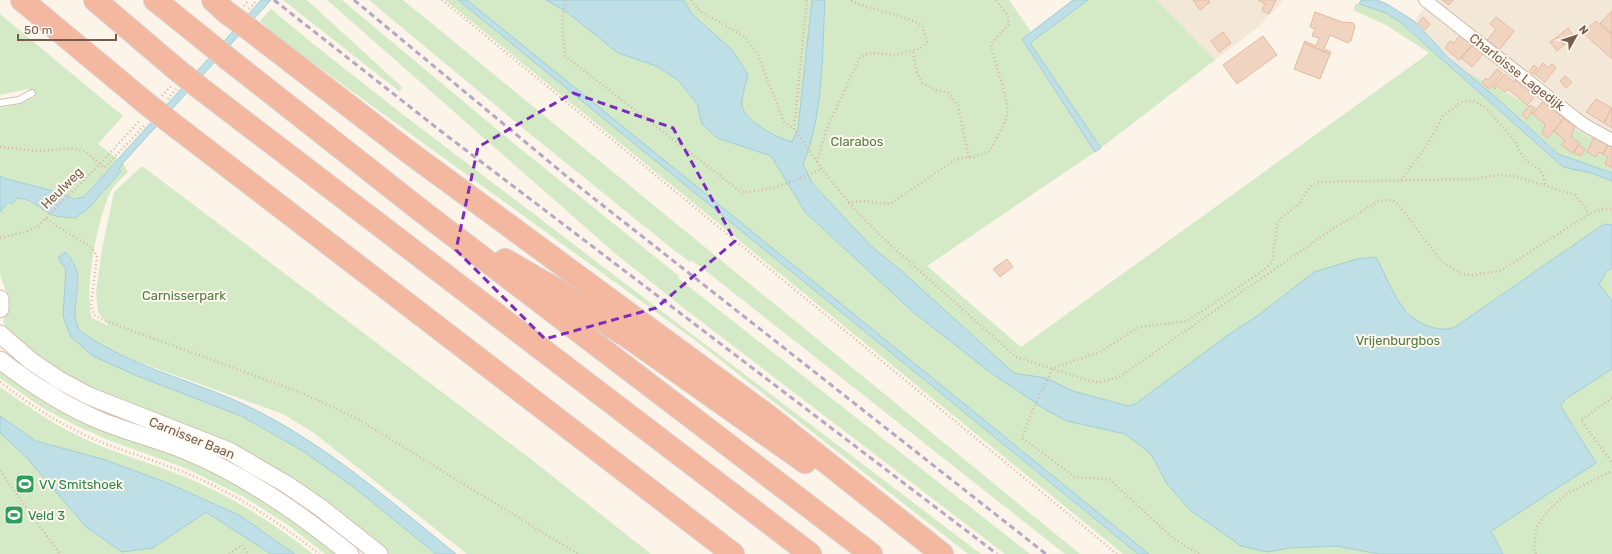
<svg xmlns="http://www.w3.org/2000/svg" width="1612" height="554" viewBox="0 0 1612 554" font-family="Rubik,sans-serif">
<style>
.residential{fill:#f3e7d7}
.green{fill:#d4eac7}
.water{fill:#bddfe5;stroke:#a3ced7}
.building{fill:#f1d4c0;stroke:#e3bba1}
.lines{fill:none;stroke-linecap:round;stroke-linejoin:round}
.lane-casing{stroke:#cebdae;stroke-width:8}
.street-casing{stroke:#cebdae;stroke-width:14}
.secondary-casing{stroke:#d3bfae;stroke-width:19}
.highway-casing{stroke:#d9d1cd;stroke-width:24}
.path{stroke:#d6b7a3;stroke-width:2.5;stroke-dasharray:1 3;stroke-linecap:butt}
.lane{stroke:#fff;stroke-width:6}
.street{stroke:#fff;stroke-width:12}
.secondary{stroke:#fff;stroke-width:17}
.highway{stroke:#f4b8a1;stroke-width:22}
.rail{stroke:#b8a6c6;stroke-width:3;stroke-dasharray:6 4;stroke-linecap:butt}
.highway-bridge-casing{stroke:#d9d1cd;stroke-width:24;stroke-linecap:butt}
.highway-bridge{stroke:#f4b8a1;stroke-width:22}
.marked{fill:none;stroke:#7b2cbf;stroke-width:3;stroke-dasharray:8 5;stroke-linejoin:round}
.labels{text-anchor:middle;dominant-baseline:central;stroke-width:4;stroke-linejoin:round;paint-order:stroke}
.street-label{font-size:13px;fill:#765c4c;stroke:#fff8ef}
.park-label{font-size:13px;fill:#547b44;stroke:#fff8ef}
.leisure-label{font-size:13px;fill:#27864d;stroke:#fff8ef;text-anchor:start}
</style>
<rect width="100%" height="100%" fill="#fcf4e8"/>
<path class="residential" d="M1157 0H1284L1258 27 1215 60Z
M1421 0H1612V196L1582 184 1413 22 1428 4Z"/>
<path class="green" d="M283 0H307L402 87 400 92Z
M327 0H342L512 142 679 276 678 278 1030 554H1005L685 309 617 255Z
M369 0H403L1080 554H1065L692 260 690 262 670 247 524 129Z
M445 0H1009L1032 33 1077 0H1157L1215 60 1101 148 1096 140 1091 144 1095 152 927 266 1021 347 1429 53 1386 25 1353 10 1356 3 1386 13 1401 23 1443 60 1612 149V554H1149L624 135 1138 554H1123Z
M271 9 317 47 401 113 981 554H968L696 341 266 29 267 27 260 21Z
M0 14 123 116 98 144 118 159 84 197 74 199 61 193 7 179 0 176V108L14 105 35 97 27 89 0 95Z
M123 163 128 172C122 178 115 184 111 191 98 216 83 292 92 318L109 326 98 312 96 293 102 249 114 192 142 166 527 456 651 554H467L314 433 283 414 138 362 100 346 78 330 75 313 79 281 73 260 66 270 65 288 71 337 93 356 135 375 241 416 303 451 356 489 436 554H386L313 495 86 388 11 338 3 322 7 310V294L0 275V212L10 202 19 198 45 209 55 216 89 208Z
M0 366 219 471 344 554H325L288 525 244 497 185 468 108 440 73 424 41 407 0 378Z
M0 387C27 406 54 425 85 439 119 455 156 464 190 479 234 498 275 524 313 554H295L239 515 170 484 107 460 36 441 0 416Z
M0 433 26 457 153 548 206 512 271 554H0Z"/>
<path class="water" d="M261 0H271L123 163 119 169 121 171 89 208 75 218C69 217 59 218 53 215 44 210 24 195 14 199L15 201 12 204 9 202 0 212V176L7 179 61 193 74 199 84 197Z
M458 0H467L1149 554H1138Z
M546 0H684L692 14 732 50 748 74C746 83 743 92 742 101 739 120 778 138 792 142L798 128 812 0H825C822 53 824 114 803 164L812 183 871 246 904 273 1014 373 1046 378 1073 391 1128 406 1135 404 1228 335 1260 314 1314 272 1357 259 1376 257C1385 274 1393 295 1405 310 1415 323 1439 334 1455 327L1604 224 1612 225V268L1607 271 1599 284 1612 301V369L1567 398 1561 404 1563 410 1596 463 1491 531 1503 554H1379L1336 546 1290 548 1267 552 1241 546 1190 510 1167 484 1151 454 1125 434 1067 421 1046 410 991 373 913 312 805 212 771 156 717 138 702 124 697 104 678 80 656 66 618 53 568 13Z
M1073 0H1088L1030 43 1101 148 1095 152 1022 39Z
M1361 0H1377L1387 4 1414 21 1449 58 1499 100 1558 154 1612 173V181L1591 173 1563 167 1401 23 1386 13 1359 4Z
M65 252C85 271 76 288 75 312 75 318 77 325 79 330 128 366 186 378 241 403 320 439 389 500 456 554H436L356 489 303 451 241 416 135 375 93 356 71 337 63 316 66 270 58 258Z
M0 416 36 441 106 460 170 484 239 515 295 554H271L206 512 153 548 122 552 86 527 26 457 0 433Z"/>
<path class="building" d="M1193 0H1208L1210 2 1200 10Z
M1258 0H1276L1269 14 1262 10 1265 4Z
M1442 0H1453L1449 5Z
M1612 11V34L1600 23Z
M1315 12 1342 22 1353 23 1355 26 1351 41 1348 43 1330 35 1324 49 1331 52 1330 54 1304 43 1305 41 1316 46 1319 38 1312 36 1315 29 1310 27Z
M1423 17 1430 24 1425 30 1418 23Z
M1496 17 1514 31 1499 50 1487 40 1496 29 1490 24Z
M1596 21 1612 35V59L1583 33Z
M1568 28 1575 37 1564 45 1557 37Z
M1223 32 1231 43 1219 52 1211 41Z
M1460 35 1472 45 1459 60 1445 48 1450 41 1454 43Z
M1263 36 1277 55 1237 84 1223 65Z
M1557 37 1564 45 1557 51 1550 42Z
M1304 43 1330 54 1320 79 1294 69Z
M1472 45 1483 54 1472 67 1461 58Z
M1543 63 1549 68 1552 64 1556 68 1545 82 1535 74Z
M1534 65 1537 68 1533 74 1529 71Z
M1497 69 1502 73 1489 89 1482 82 1486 78 1488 80Z
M1504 74 1514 82 1515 80 1535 96 1527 105 1508 89 1505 92 1497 86 1495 89 1493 87Z
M1565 76 1572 82 1566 88 1560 81Z
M1596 99 1612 108 1604 123 1586 112Z
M1542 102 1564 118 1548 138 1542 134 1545 124 1531 113 1527 119 1522 115 1530 105 1535 108 1532 112 1534 113Z
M1612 108V128L1604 123Z
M1564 118 1575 127 1571 137 1580 143 1573 153 1561 145 1565 141 1554 131Z
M1594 137 1608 145 1603 154 1599 152 1596 157 1587 152Z
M1578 145 1585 149 1581 156 1574 153Z
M1608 145 1612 147V168L1605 164 1608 157 1603 154Z
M1007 259 1013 267 1000 277 993 269Z"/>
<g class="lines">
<defs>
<path id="lane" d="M0 103 19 100 32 93"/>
<path id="street" d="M1425 0 1583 124 1612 140"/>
<path id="secondary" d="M0 299V309
M0 334 31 361 59 380 89 396 229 451 286 484 321 508 379 554
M0 360C31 384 65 406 101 421 128 432 157 439 184 450 245 475 299 513 350 554"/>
<path id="highway" d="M22 0 147 104
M95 0 176 69
M155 0 201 37
M213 0 226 12
M253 32 410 153 768 416 942 554
M227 58 424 213 871 554
M200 88 810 554
M170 122 733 554
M505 260 557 290 634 341 805 462"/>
</defs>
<use href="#lane" class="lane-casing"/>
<use href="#street" class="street-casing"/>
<use href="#secondary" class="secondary-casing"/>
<use href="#highway" class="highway-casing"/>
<path class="path" d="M442 0 1117 554
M566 0C560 19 563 36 565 56L741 192C769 192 797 180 822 169
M691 0 700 11 745 37 758 55 784 122 794 129 822 169 855 210 885 240 1016 357 1090 381 1101 382 1119 377 1331 230 1379 201 1392 200 1398 204 1441 261 1461 274 1472 275 1500 271 1589 214 1603 209H1612
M244 6 249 0
M249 9 257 0
M913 52 917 72 922 83 936 90 948 93 958 106 969 158
M162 96 171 86
M168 99 176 89
M794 129 807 0
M0 147 39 151 73 148 86 152 104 168 146 124
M817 162 826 131 859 59C870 49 880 55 893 55 896 56 899 54 902 53 913 50 919 51 927 42L922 25C899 13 873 11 849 0
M1401 180 1427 145 1443 116 1463 101H1473L1485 107 1516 142 1519 151 1526 160 1539 169 1544 177 1545 185
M848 203 862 201 890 204 956 159 974 157 990 151C994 141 1006 124 1007 114 1009 96 994 64 991 44L1009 24 1008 16 996 0
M46 219 92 248 97 256 91 305 94 315 103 320 302 393 356 418 578 554
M0 238 25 232 38 226 100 164 140 120
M0 382C30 405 61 425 96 440 128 453 161 462 193 476 239 496 280 523 319 554
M1612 398 1581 420 1612 463
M0 471 60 554
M229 554 242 545 248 554
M1199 554 1174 539 1109 479 1075 477 1022 438 1033 409 1053 368 1100 352 1139 327 1187 321 1257 275 1272 263 1277 225 1283 216 1298 205 1310 187 1318 182 1474 179 1498 175 1514 176 1575 195 1589 214
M1536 554 1534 551 1536 528 1547 512 1566 494 1612 471"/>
<use href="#lane" class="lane"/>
<use href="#street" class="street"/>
<use href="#secondary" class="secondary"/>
<use href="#highway" class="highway"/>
<path class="rail" d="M274 0 442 132 997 554
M354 0 582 189 1046 554"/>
<defs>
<path id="highway-bridge" d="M226 12 253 32
M201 37 227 58
M176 69 200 88
M147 104 170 122"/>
</defs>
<use href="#highway-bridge" class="highway-bridge-casing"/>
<use href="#highway-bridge" class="highway-bridge"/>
</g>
<path class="marked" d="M573 93 673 128 735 241 656 308 545 339 456 250 478 147Z"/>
<defs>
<symbol id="stadium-square" viewBox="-11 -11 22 22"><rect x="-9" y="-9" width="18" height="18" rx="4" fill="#2e9e5b" stroke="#fff8ef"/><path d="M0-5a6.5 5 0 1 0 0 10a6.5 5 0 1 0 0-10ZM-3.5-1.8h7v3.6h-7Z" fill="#fff"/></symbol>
</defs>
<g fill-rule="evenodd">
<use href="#stadium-square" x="14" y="473" width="22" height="22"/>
<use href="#stadium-square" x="3" y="504" width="22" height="22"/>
</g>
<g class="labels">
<g class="street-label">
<text transform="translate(1517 72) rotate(38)">Charloisse Lagedijk</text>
<text transform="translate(62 188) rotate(-45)">Heulweg</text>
<text transform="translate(192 438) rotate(22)">Carnisser Baan</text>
</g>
<g class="park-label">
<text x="857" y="141">Clarabos</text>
<text x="184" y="295">Carnisserpark</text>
<text x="1398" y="340">Vrijenburgbos</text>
</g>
<g class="leisure-label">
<text x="39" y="484">VV Smitshoek</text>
<text x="28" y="515">Veld 3</text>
</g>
</g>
<g transform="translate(1576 36) rotate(51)" stroke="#fff8ef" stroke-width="3" paint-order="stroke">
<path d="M0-3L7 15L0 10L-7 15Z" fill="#765c4c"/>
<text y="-6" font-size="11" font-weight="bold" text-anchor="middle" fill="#765c4c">N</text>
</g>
<path d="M18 34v6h98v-6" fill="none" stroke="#765c4c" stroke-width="2"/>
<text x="24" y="34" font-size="12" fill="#765c4c" stroke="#fff8ef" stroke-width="3" paint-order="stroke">50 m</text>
</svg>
